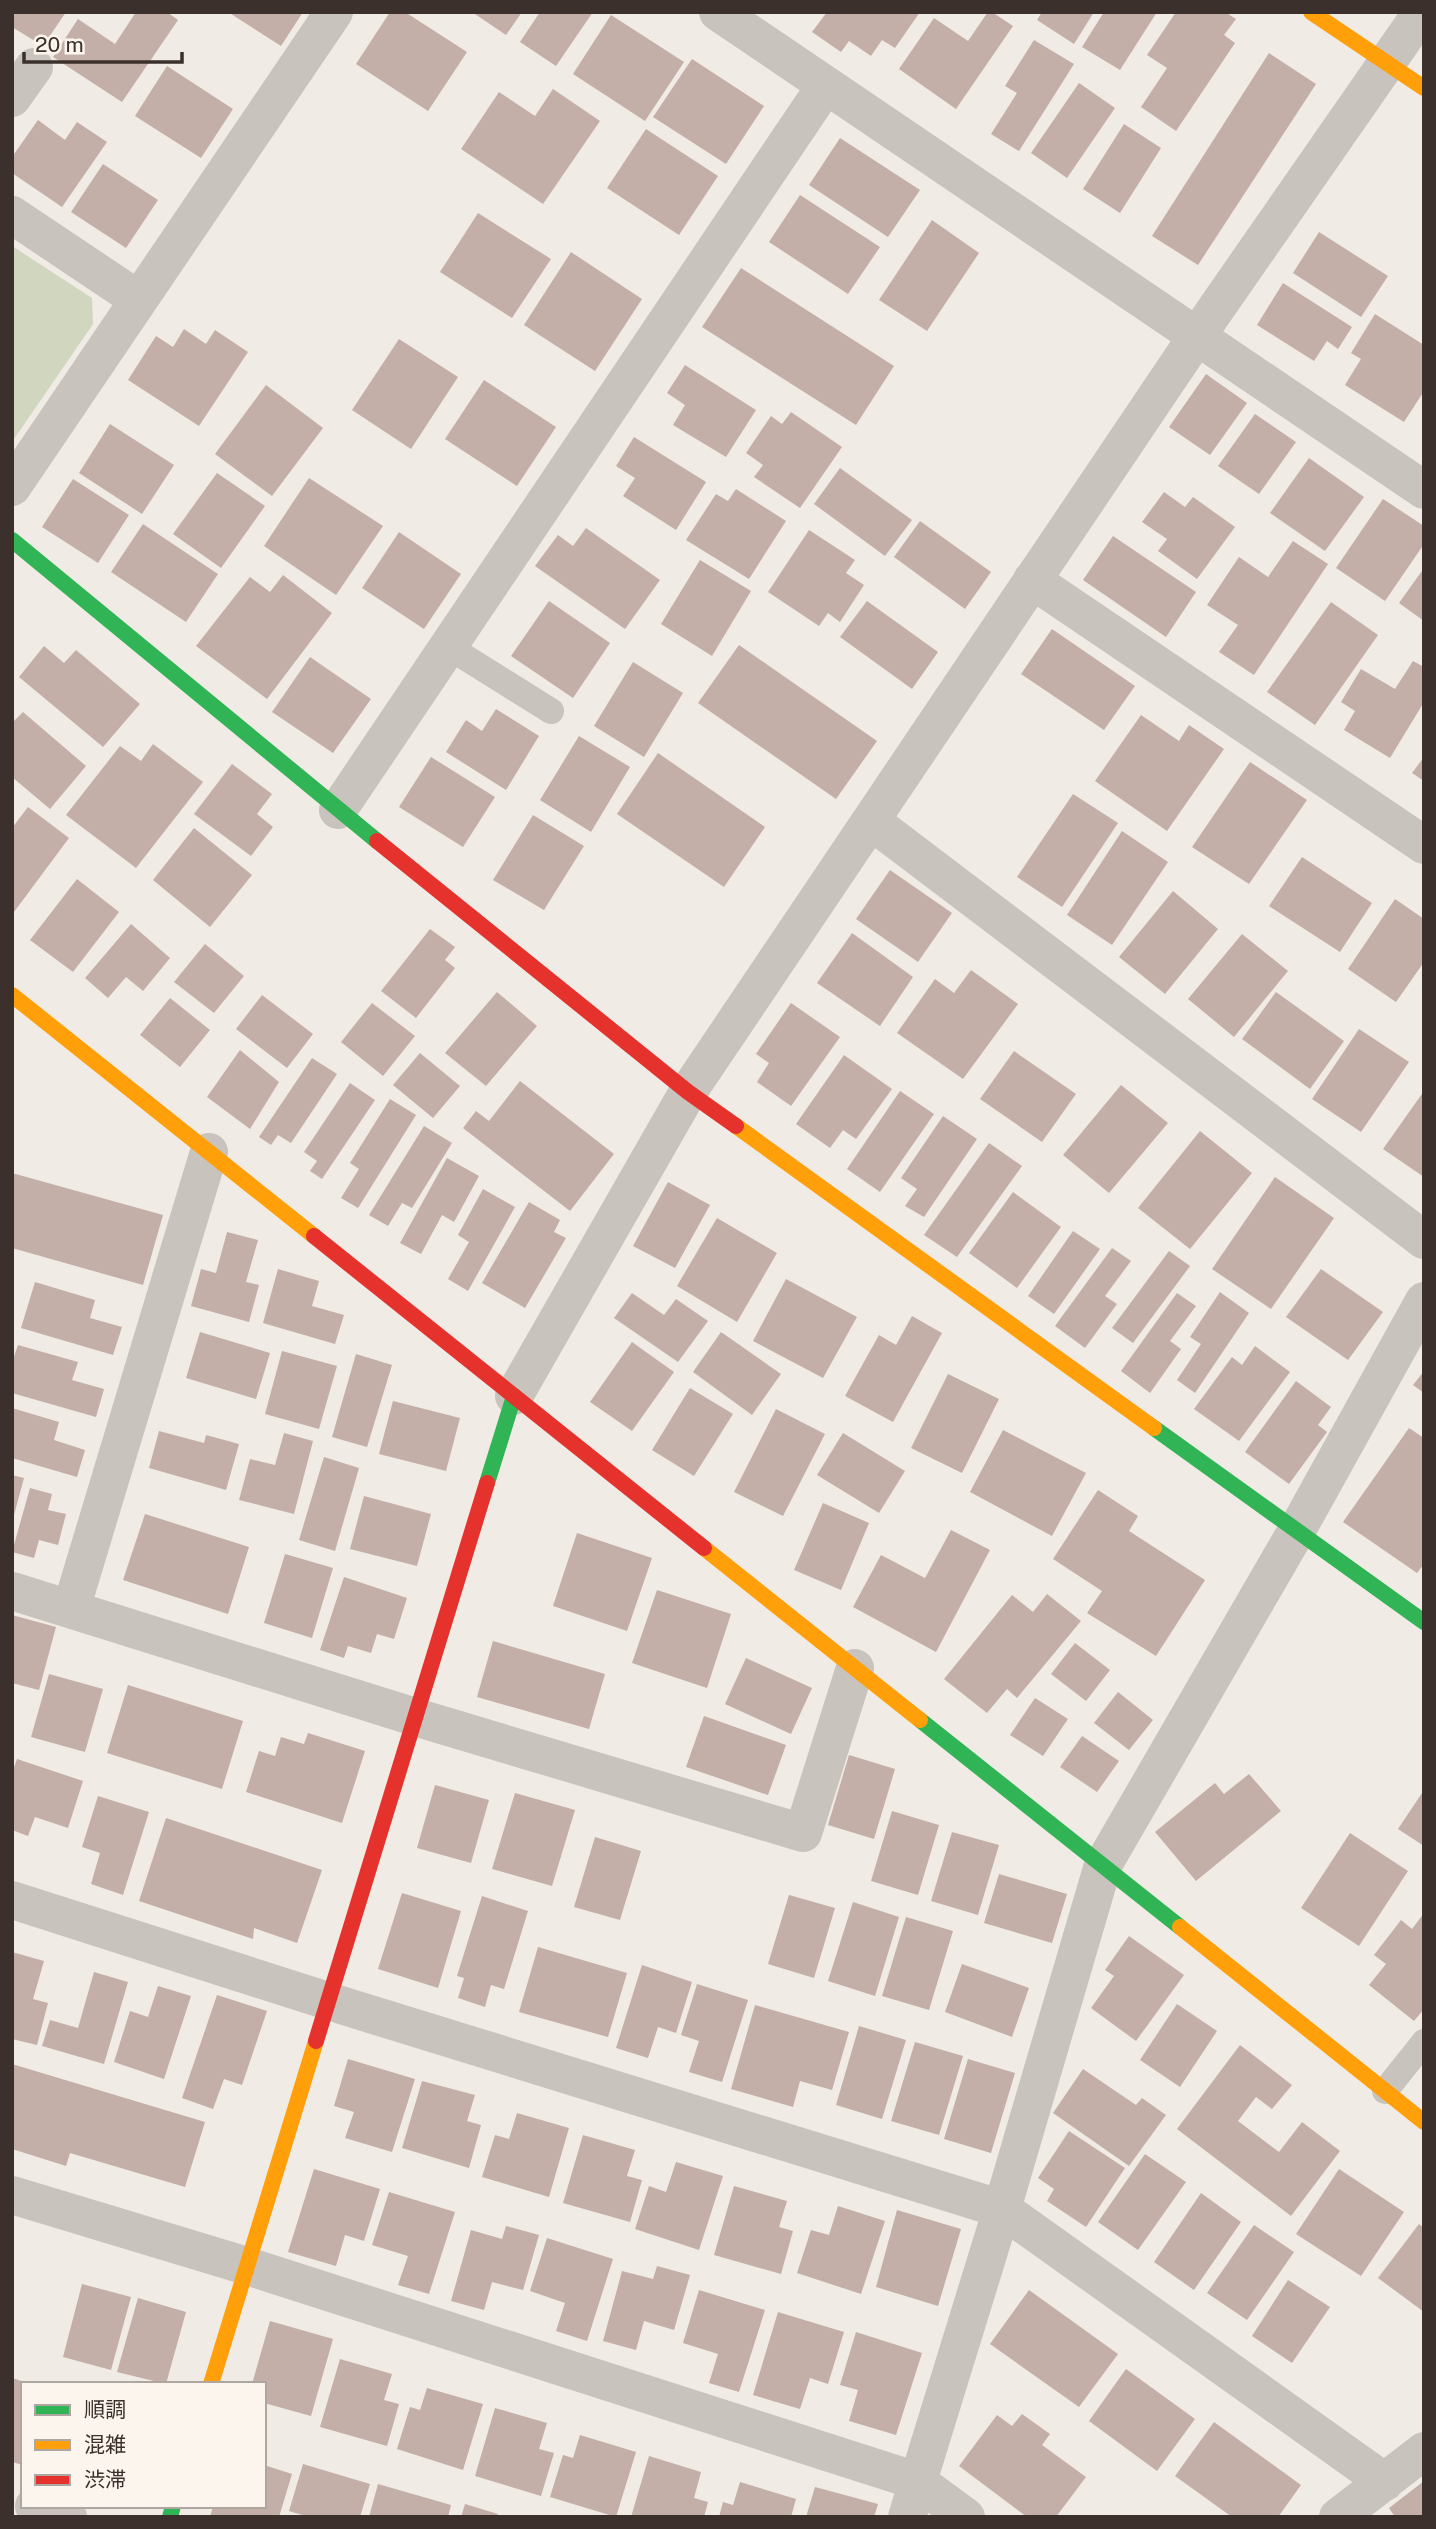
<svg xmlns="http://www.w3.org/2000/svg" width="1436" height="2529" viewBox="0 0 1436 2529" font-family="'Public Sans','Noto Sans JP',sans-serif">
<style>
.green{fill:#d1d6bf}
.building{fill:#c3afa7}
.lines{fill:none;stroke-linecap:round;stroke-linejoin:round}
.lane{stroke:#c9c3be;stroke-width:26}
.street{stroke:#c9c3be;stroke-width:38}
.fast{stroke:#30b455;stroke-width:16}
.slow{stroke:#ff9f0a;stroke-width:16}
.jam{stroke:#e5322d;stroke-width:16}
</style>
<rect width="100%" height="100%" fill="#f0ebe5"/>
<path class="green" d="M12 246 92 298 93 324 12 442Z"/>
<path class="building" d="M12 12H66L43 46 12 27Z
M136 12H167L178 20 122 102 53 57 78 19 115 44Z
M228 12H303L281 46Z
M390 12H405L467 52 428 111 356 64Z
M472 12H522L506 35Z
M540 12H593L556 66 520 42Z
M827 12H920L895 48 882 40 871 56 849 41 841 52 812 32Z
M988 12H992L1013 26 956 109 899 69 934 18 968 41Z
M1042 12H1094L1074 44 1037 20Z
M1104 12H1157L1120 70 1082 47Z
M1176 12H1225L1236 19 1224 35 1235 43 1176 131 1141 107 1167 68 1147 55Z
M611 15 684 62 645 121 573 74Z
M1034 40 1074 64 1019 151 991 134 1017 93 1005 86Z
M1269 53 1316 84 1198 265 1152 236Z
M692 59 764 106 726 164 653 117Z
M167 66 233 109 201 158 135 116Z
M1079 83 1115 108 1067 178 1031 153Z
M553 89 600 121 543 204 461 149 499 92 535 116Z
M38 120 65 140 77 122 107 142 62 207 12 173V157Z
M1124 124 1161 148 1120 213 1083 189Z
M646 129 718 176 679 235 607 188Z
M840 138 920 190 888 237 809 185Z
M103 164 158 200 126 248 71 212Z
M800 195 880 247 848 294 769 242Z
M478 213 551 259 512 318 440 272Z
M932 220 979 253 927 331 879 300Z
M1319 232 1388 276 1361 317 1293 273Z
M571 252 642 299 595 371 524 325Z
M741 268 894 366 856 425 702 327Z
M1283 283 1352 327 1338 349 1327 341 1314 361 1257 325Z
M1375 314 1424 345V391L1404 422 1345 385 1361 359 1351 353Z
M184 329 206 344 215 330 248 352 199 426 128 380 156 336 173 347Z
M399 339 458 377 411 449 352 410Z
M685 365 756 410 726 457 673 425 685 405 667 393Z
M1206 374 1247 403 1210 455 1169 427Z
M484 380 556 427 517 486 445 439Z
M266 385 323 428 272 496 215 454Z
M791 412 842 447 800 508 754 477 763 465 746 453 771 416 782 424Z
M1255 414 1296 442 1259 494 1218 466Z
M110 424 174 465 142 514 79 473Z
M634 437 706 482 676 530 623 496 635 478 616 466Z
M1309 458 1364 497 1325 551 1270 513Z
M840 468 912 520 885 556 814 504Z
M217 473 265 506 221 568 173 534Z
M309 478 383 526 336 595 264 546Z
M73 479 129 515 98 563 42 527Z
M736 489 786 521 749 579 686 540 716 494 728 501Z
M1164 492 1185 507 1193 497 1235 527 1197 579 1158 551 1167 539 1142 522Z
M1383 499 1424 526V544L1385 601 1336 568Z
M920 521 991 572 965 609 894 557Z
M143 524 218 574 186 622 111 572Z
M586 528 660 580 625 629 535 566 558 535 573 546Z
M809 530 855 560 846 573 864 585 840 622 828 613 819 626 768 592Z
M399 532 461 574 424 629 362 588Z
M1113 536 1196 592 1166 637 1083 580Z
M1293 541 1328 564 1254 675 1219 652 1238 625 1207 605 1239 557 1268 577Z
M700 560 751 591 712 656 661 624Z
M1424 568V621L1399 603Z
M283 575 332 613 267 699 196 646 250 577 270 592Z
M549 601 610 643 573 698 511 656Z
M867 601 938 652 912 689 840 637Z
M1331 602 1378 635 1315 725 1267 692Z
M1052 629 1135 686 1104 730 1021 674Z
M739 645 877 741 836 799 698 703Z
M44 646 64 663 76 650 140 704 103 747 19 677Z
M310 657 371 699 333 753 272 712Z
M1413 661 1424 667V702L1390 758 1344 730 1355 711 1341 702 1361 669 1395 689Z
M633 662 683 693 644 757 594 726Z
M496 709 539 736 506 790 446 752 466 720 482 731Z
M23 712 86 766 50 809 12 777V723Z
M1141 715 1179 741 1189 725 1224 749 1167 831 1095 781Z
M579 736 630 767 591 832 540 800Z
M153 744 203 782 136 868 66 815 120 746 141 761Z
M658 753 765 827 724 887 617 814Z
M431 757 495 797 463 847 399 807Z
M1424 757V781L1412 773Z
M1250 762 1307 800 1249 884 1192 847Z
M232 764 272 794 257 814 273 827 251 856 194 814Z
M1073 794 1118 823 1062 907 1017 877Z
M28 807 69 838 14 912 12 911V828Z
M533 815 584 846 544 910 493 880Z
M194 828 252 875 210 927 153 880Z
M1122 831 1168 862 1112 945 1067 915Z
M1302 857 1372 903 1340 952 1269 906Z
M890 870 952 913 918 962 856 919Z
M77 879 119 912 73 972 30 940Z
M1173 891 1218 929 1165 994 1119 957Z
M1395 899 1424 919V962L1396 1002 1348 969Z
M131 924 170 958 143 991 126 977 108 998 85 978Z
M430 929 455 947 445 960 455 968 416 1018 381 991Z
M852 933 913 977 880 1026 817 983Z
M1242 934 1288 971 1234 1037 1188 999Z
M205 944 244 976 214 1013 174 982Z
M971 970 1018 1004 963 1079 897 1033 935 979 954 993Z
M497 992 537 1026 486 1086 445 1053Z
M1276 992 1344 1041 1310 1089 1242 1039Z
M262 995 313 1034 287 1068 236 1029Z
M170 998 210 1030 180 1067 140 1035Z
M372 1003 415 1036 383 1076 341 1042Z
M791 1003 840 1037 791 1106 757 1082 769 1063 756 1054Z
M1359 1029 1409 1062 1361 1132 1312 1099Z
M240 1050 279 1082 250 1129 207 1097Z
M1014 1051 1076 1094 1042 1142 980 1099Z
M420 1053 460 1086 433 1118 393 1085Z
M844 1055 892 1089 856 1139 843 1130 830 1148 796 1124Z
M312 1058 337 1074 291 1143 278 1135 271 1145 259 1137Z
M520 1081 614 1154 570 1211 463 1128 476 1111 489 1121Z
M350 1083 375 1100 322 1179 310 1171 317 1161 304 1152Z
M1121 1085 1168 1123 1109 1193 1063 1155Z
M900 1091 934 1114 880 1192 847 1169Z
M1424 1091V1177L1383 1149Z
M390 1099 416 1115 358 1208 341 1198 359 1169 350 1163Z
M943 1116 977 1139 924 1217 905 1206 917 1189 901 1178Z
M424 1126 452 1143 412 1208 402 1203 388 1226 369 1215Z
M1200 1131 1252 1173 1190 1249 1138 1208Z
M989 1143 1022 1166 957 1257 924 1235Z
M447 1158 479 1176 454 1222 442 1215 421 1254 400 1243Z
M12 1173 163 1215 143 1285 12 1248Z
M1275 1177 1334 1218 1271 1309 1212 1269Z
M668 1182 710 1205 675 1268 633 1246Z
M483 1189 515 1207 468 1291 448 1279 469 1242 458 1235Z
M1013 1192 1061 1227 1017 1288 969 1253Z
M529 1202 560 1220 554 1232 566 1238 525 1308 482 1283Z
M717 1218 777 1253 737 1322 677 1286Z
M1073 1231 1100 1249 1054 1314 1028 1296Z
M227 1232 258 1240 246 1282 259 1285 249 1322 191 1306 201 1269 216 1273Z
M1112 1248 1131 1261 1105 1296 1117 1304 1085 1348 1055 1326Z
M1169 1251 1190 1266 1133 1343 1112 1328Z
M278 1269 319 1281 312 1306 344 1315 335 1344 263 1323Z
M1321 1269 1383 1312 1348 1360 1286 1317Z
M786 1279 857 1317 823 1378 753 1341Z
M35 1282 95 1300 90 1318 122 1327 113 1355 21 1328Z
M1220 1292 1249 1313 1195 1393 1177 1380 1201 1344 1190 1337Z
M632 1293 664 1315 676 1299 708 1321 678 1362 614 1318Z
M1177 1293 1196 1306 1170 1341 1181 1349 1150 1393 1121 1371Z
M912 1316 942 1333 893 1422 845 1396 879 1335 896 1345Z
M200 1332 270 1353 256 1399 186 1378Z
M721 1332 781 1374 752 1415 693 1372Z
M632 1342 674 1372 632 1431 590 1402Z
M18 1345 78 1362 72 1380 104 1389 96 1417 12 1393V1362Z
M1255 1346 1290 1372 1239 1441 1194 1409 1232 1357 1242 1365Z
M282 1351 337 1366 319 1429 265 1414Z
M356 1354 392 1365 367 1447 332 1437Z
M1424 1371V1393L1413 1385Z
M948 1374 999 1399 962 1473 911 1448Z
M1296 1381 1331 1407 1318 1425 1327 1432 1289 1484 1245 1452Z
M690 1388 733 1414 694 1476 652 1450Z
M393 1401 460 1418 446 1471 379 1454Z
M12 1408 59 1422 54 1440 85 1450 77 1477 12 1458Z
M776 1409 825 1434 783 1516 734 1492Z
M1409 1428 1424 1438V1564L1417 1573 1343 1522Z
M1003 1430 1086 1473 1052 1536 970 1492Z
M159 1431 204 1443 206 1435 239 1444 226 1490 149 1468Z
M284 1433 313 1441 294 1514 239 1500 250 1459 275 1465Z
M843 1433 905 1471 879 1513 817 1475Z
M324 1457 359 1468 335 1551 299 1540Z
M12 1475 24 1478 13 1519H12Z
M30 1488 52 1494 48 1510 66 1514 58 1545 39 1540 34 1558 12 1552Z
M1098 1490 1138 1516 1129 1531 1205 1580 1156 1656 1087 1613 1102 1591 1053 1559Z
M364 1496 431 1514 417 1566 350 1549Z
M823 1503 869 1523 841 1590 794 1570Z
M145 1514 249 1547 228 1614 123 1580Z
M951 1530 990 1550 936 1652 853 1607 881 1555 925 1578Z
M577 1533 652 1558 627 1631 553 1606Z
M285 1554 333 1568 312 1638 264 1623Z
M344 1577 407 1598 394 1639 377 1634 371 1653 348 1646 344 1658 320 1650Z
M657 1590 731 1614 707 1688 632 1663Z
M1047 1594 1081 1621 1017 1698 1007 1689 987 1713 944 1679 1012 1595 1033 1612Z
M12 1615 56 1627 39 1690 12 1683Z
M493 1641 605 1674 589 1729 477 1697Z
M1075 1643 1110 1670 1086 1701 1051 1674Z
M746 1658 812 1688 791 1734 725 1704Z
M49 1674 103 1689 85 1752 31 1737Z
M128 1685 243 1721 222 1789 107 1753Z
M1118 1692 1153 1720 1129 1750 1094 1723Z
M1035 1698 1068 1719 1043 1756 1010 1735Z
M704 1716 786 1745 768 1795 686 1767Z
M308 1733 365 1751 342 1823 246 1792 259 1751 275 1756 281 1737 304 1744Z
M1082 1736 1119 1761 1097 1792 1060 1767Z
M849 1755 895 1769 874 1839 828 1825Z
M17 1759 83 1781 68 1828 35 1817 28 1836 12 1830V1773Z
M1249 1774 1281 1811 1196 1881 1155 1832 1215 1783 1224 1794Z
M435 1785 489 1800 471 1863 417 1848Z
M1424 1790V1846L1398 1829Z
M515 1793 575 1810 552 1886 492 1869Z
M98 1796 149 1812 123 1895 91 1884 100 1853 82 1847Z
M892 1811 939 1825 918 1895 871 1881Z
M166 1818 322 1870 297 1943 254 1928 253 1939 139 1901Z
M952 1832 999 1845 978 1915 931 1901Z
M1350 1833 1408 1871 1359 1946 1301 1908Z
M595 1837 641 1851 620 1920 574 1907Z
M999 1874 1067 1894 1052 1943 984 1923Z
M402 1893 461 1911 438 1988 378 1969Z
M789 1895 835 1908 814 1978 768 1964Z
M482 1896 528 1911 504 1989 491 1985 485 2007 458 1998 464 1978 457 1976Z
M853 1902 899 1917 875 1996 828 1981Z
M1424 1913V2009L1414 2021 1369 1985 1386 1964 1374 1955 1401 1920 1412 1929Z
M906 1917 953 1931 929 2010 882 1996Z
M1129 1936 1184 1975 1136 2041 1091 2008 1114 1976 1105 1970Z
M538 1947 627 1973 608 2037 519 2012Z
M12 1952 44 1961 33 1999 48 2003 37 2045 12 2039Z
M962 1964 1029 1988 1012 2037 945 2012Z
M642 1965 692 1982 676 2033 658 2027 648 2058 616 2048Z
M94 1972 128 1982 104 2064 42 2046 50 2020 78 2028Z
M697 1984 748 2000 722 2082 689 2072 699 2041 681 2035Z
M158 1986 191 1996 164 2079 114 2062 130 2011 148 2017Z
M217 1995 267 2011 242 2085 224 2079 213 2109 182 2098Z
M1177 2004 1217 2031 1180 2087 1140 2060Z
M755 2005 849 2032 832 2090 800 2081 793 2107 731 2089Z
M859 2026 906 2040 882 2119 836 2105Z
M915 2042 963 2056 939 2135 891 2121Z
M1240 2045 1292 2085 1272 2109 1256 2097 1238 2121 1279 2152 1302 2122 1340 2151 1291 2216 1177 2129Z
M348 2059 415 2079 392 2152 345 2138 354 2112 334 2106Z
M968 2059 1015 2073 991 2153 944 2139Z
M12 2064 205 2122 185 2187 70 2153 66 2166 12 2149Z
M1083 2069 1136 2105 1142 2098 1166 2115 1129 2166 1053 2113Z
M422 2081 475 2095 467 2121 481 2125 469 2168 402 2148Z
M517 2113 569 2128 549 2197 482 2177 495 2135 509 2139Z
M1069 2131 1125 2168 1086 2227 1047 2201 1054 2189 1038 2178Z
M583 2135 635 2150 627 2176 642 2180 630 2222 563 2203Z
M1145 2154 1186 2182 1138 2250 1098 2222Z
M676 2162 723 2176 699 2250 635 2229 649 2186 666 2192Z
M314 2169 380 2189 364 2241 345 2235 336 2266 288 2252Z
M1339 2169 1404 2212 1361 2276 1296 2234Z
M734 2186 787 2201 779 2227 793 2231 781 2274 714 2255Z
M389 2192 455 2212 429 2294 398 2285 408 2256 372 2245Z
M1201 2193 1241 2222 1194 2290 1154 2262Z
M838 2206 885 2221 861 2294 797 2273 811 2230 829 2235Z
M897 2210 961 2229 938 2306 876 2287Z
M1419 2224 1424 2228V2312L1378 2278Z
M1254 2225 1294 2252 1247 2320 1207 2293Z
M506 2226 539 2235 523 2290 492 2282 484 2310 451 2301 471 2230 502 2239Z
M547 2238 613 2259 587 2341 556 2331 565 2303 530 2291Z
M657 2266 690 2275 674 2330 644 2321 636 2350 603 2341 622 2271 653 2279Z
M1288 2280 1330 2307 1292 2363 1252 2336Z
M82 2284 131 2297 111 2370 63 2357Z
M699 2290 765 2310 739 2392 709 2383 718 2354 683 2343Z
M1029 2290 1118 2354 1079 2407 990 2344Z
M138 2298 186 2312 166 2384 117 2372Z
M778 2312 844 2332 828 2384 810 2378 800 2409 753 2395Z
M270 2321 333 2339 311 2416 264 2403V2384H252Z
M856 2332 922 2353 896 2435 849 2421 858 2390 840 2385Z
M340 2359 392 2374 384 2400 399 2404 387 2446 320 2427Z
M1126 2369 1195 2419 1157 2471 1089 2421Z
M12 2378 28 2383 23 2384V2465L12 2462Z
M427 2388 483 2404 463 2470 397 2449 410 2407 420 2410Z
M495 2408 547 2423 539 2449 554 2453 541 2496 475 2476Z
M1022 2414 1050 2434 1042 2445 1086 2477 1056 2517H1027L959 2466 997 2415 1012 2426Z
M1214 2422 1301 2485 1278 2517H1232L1175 2476Z
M580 2435 636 2452 616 2517 550 2497 563 2455 573 2458Z
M649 2456 701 2472 694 2498 708 2502 704 2517H631Z
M303 2464 370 2484 360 2517H309L289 2511Z
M264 2465 292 2474 279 2517H210L213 2506H264Z
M1424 2481V2517H1395L1389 2508Z
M740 2482 796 2499 791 2517H719L723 2502 733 2505Z
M378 2484 451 2505 448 2517H369Z
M815 2487 878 2504 874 2517H806Z
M465 2504 498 2514 497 2517H461Z"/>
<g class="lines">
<path class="lane" d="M447 646 551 711
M1385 2091 1424 2042"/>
<path class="street" d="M718 12 1424 490
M12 98 34 67
M12 215 139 300
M12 487 334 12
M1032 580 1424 845
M338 810 826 85
M871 821 1424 1240
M514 1396 688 1092 1197 336 1422 12
M12 1591 415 1717 803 1833 855 1668
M71 1609 209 1152
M12 1900 328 2001 1002 2209 1385 2482
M12 2195 247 2266 917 2481 966 2517
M34 2506 68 2517
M907 2517 1002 2209 1103 1865 1297 1530 1424 1301
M1338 2517 1424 2451"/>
<path class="fast" d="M12 540 377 841
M1154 1428 1424 1622
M487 1483 514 1396
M920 1720 1180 1927
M170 2517 173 2506"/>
<path class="slow" d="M1311 12 1424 88
M12 995 314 1236
M736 1126 1154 1428
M704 1548 920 1720
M1180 1927 1424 2122
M211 2384 316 2041"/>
<path class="jam" d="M377 841 688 1092 736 1126
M314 1236 704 1548
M316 2041 487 1483"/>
</g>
<rect width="1436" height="2529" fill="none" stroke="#3b302b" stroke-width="28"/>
<rect x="21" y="2382" width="245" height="126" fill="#fbf5ee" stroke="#aea6a0" stroke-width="2"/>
<rect x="35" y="2405" width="35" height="10" fill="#30b455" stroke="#aea6a0" stroke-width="2"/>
<text x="84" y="2417" font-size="21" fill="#3b302b">順調</text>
<rect x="35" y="2440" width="35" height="10" fill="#ff9f0a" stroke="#aea6a0" stroke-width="2"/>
<text x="84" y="2452" font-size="21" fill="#3b302b">混雑</text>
<rect x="35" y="2475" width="35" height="10" fill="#e5322d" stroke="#aea6a0" stroke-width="2"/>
<text x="84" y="2487" font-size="21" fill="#3b302b">渋滞</text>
<path d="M24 52v10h158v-10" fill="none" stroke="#3b302b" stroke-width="3.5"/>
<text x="35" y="52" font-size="21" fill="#3b302b" stroke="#fbf5ee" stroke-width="5" paint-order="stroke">20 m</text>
</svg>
